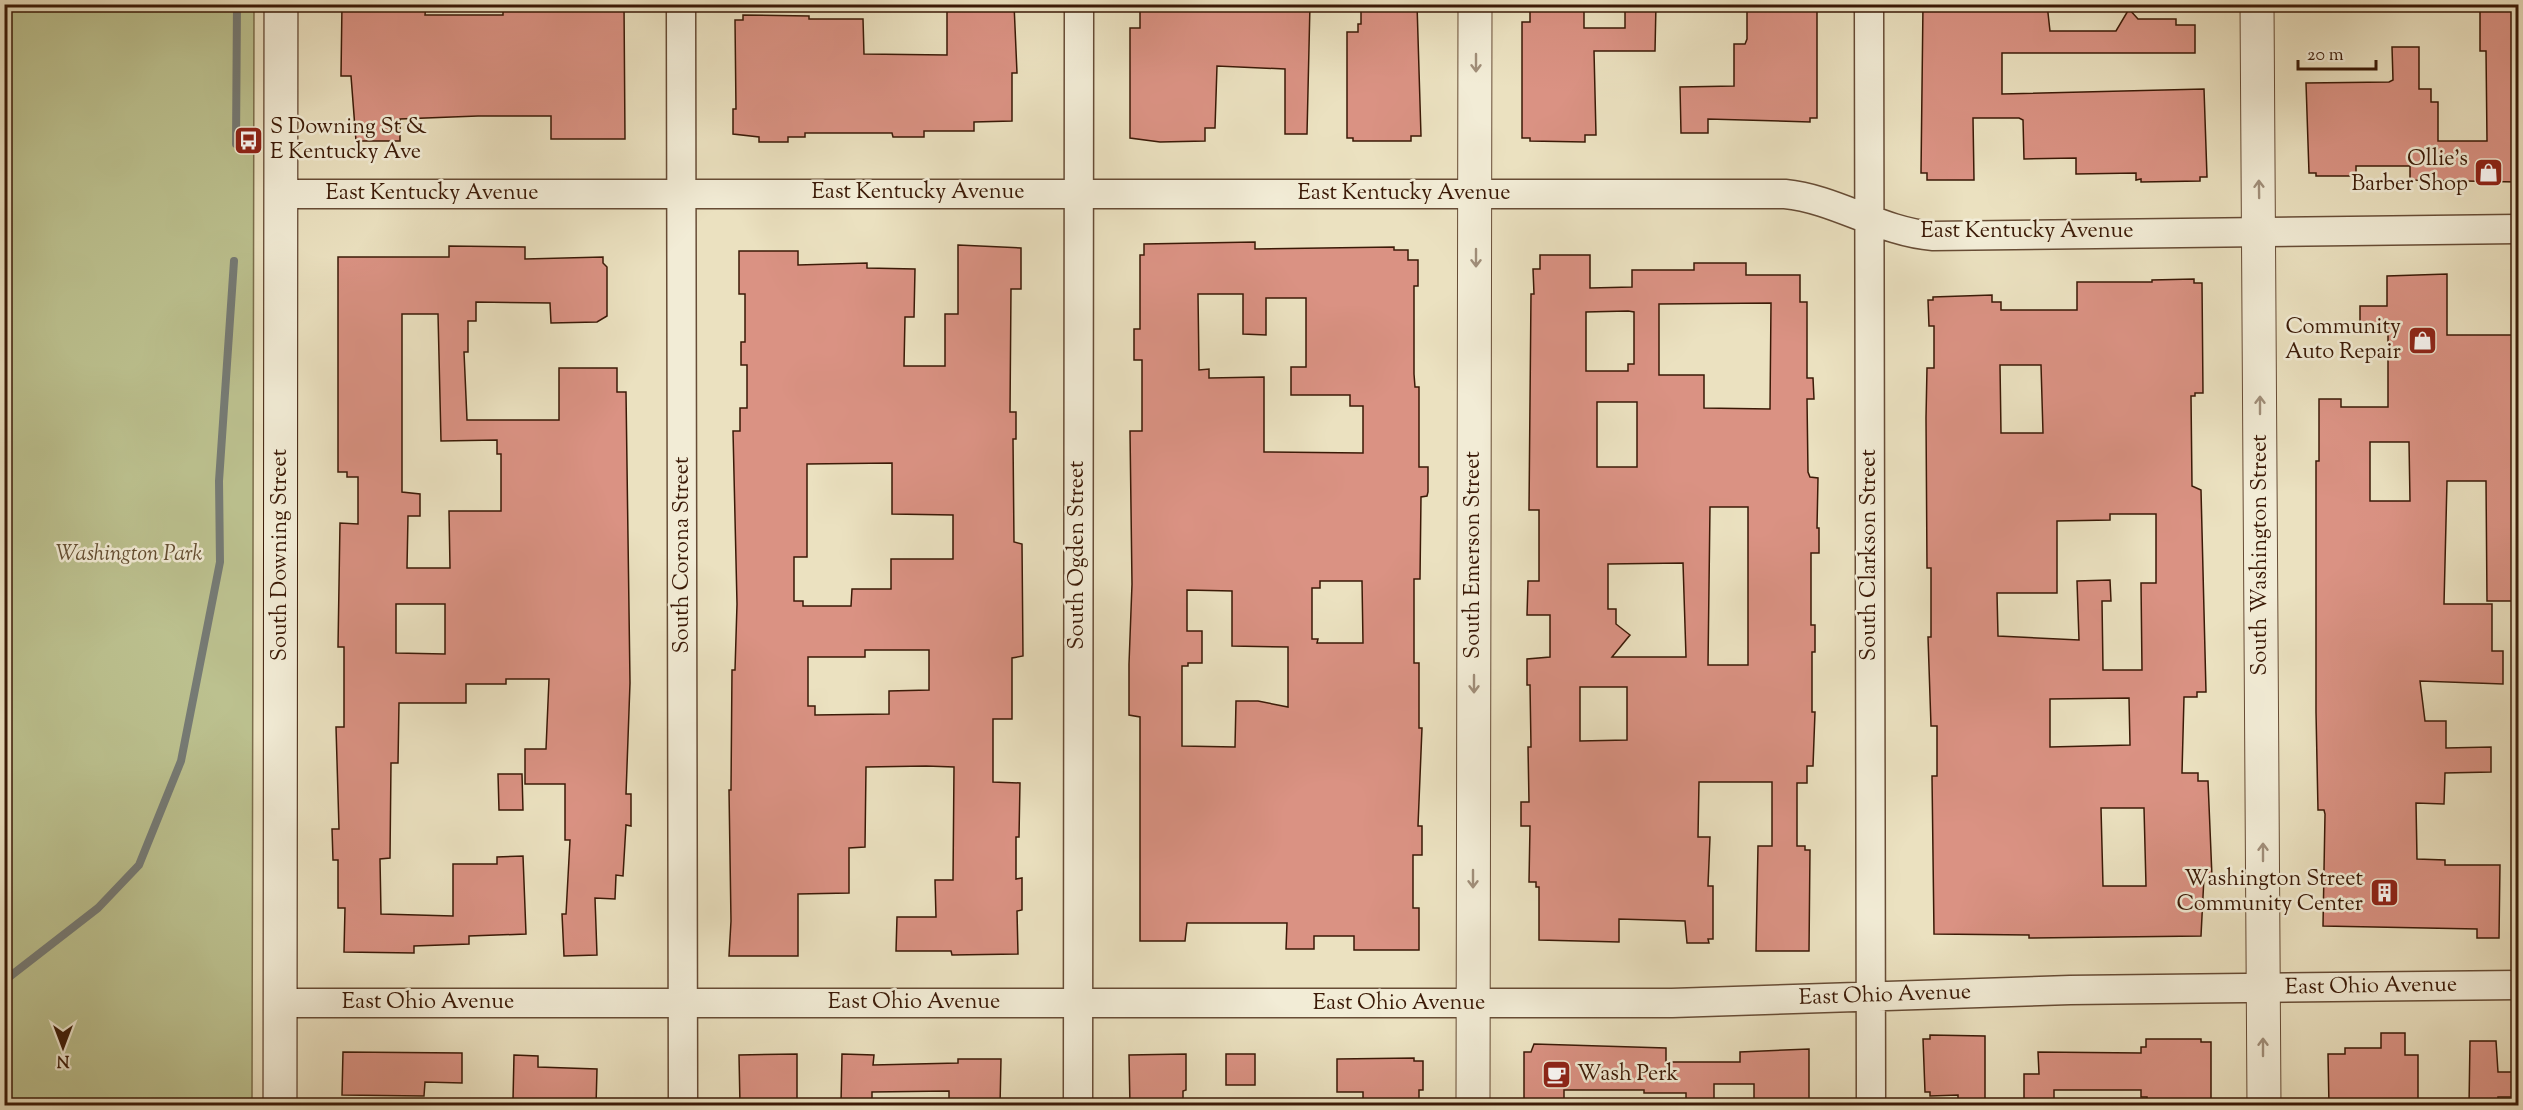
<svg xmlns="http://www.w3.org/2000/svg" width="2523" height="1110" viewBox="0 0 2523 1110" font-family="'Sorts Mill Goudy',serif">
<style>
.green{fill:#bcc18f;stroke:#7c6e4b;stroke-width:1.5}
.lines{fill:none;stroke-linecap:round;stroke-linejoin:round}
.stream{stroke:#767b75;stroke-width:8}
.building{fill:#da9283;stroke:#3b1a07;stroke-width:1.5;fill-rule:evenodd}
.minor-casing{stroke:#674c35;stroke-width:31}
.tertiary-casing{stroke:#674c35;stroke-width:35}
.secondary-casing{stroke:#3b1a07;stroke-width:35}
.minor{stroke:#f2ecd6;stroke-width:28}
.tertiary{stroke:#f2ecd6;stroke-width:33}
.secondary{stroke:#f2ecd6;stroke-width:33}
.oneway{stroke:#a08e79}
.labels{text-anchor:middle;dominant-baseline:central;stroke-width:5;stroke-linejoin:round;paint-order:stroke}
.poi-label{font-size:22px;fill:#3b1a07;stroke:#f2ecd6;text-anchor:end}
.street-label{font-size:22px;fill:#3b1a07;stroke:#f2ecd6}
.park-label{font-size:22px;font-style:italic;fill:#624c30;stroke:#f2ecd6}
</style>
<rect width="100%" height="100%" fill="#ebe1c0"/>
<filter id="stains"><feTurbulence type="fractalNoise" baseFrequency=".00333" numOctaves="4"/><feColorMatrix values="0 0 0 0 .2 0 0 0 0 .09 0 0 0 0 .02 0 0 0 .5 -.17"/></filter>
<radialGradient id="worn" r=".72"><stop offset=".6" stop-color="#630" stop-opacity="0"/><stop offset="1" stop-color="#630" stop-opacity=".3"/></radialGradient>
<path class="green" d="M5 4 254 5 252 1105H5Z"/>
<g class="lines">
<path class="stream" d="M236 144 237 4
M4 981 98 908 139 865 181 761 220 562 219 481 234 261"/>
</g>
<path class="building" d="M342 4H426L425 15H503V4H624L625 139H551V116H478L400 119V141H356L351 76H341Z
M947 4H1014L1017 73H1012V121L974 122V131H924V137H893L892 133H805V137H788V142H759V137L733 134V109H736L735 20H743V15L809 16V19H863L864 54 947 55Z
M1140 4H1310L1307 134H1285V69L1217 66 1215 128H1205V141L1160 142 1130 138V28H1140Z
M1361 4H1417L1421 136H1411V141H1353V138H1347V32H1358V24H1361Z
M1530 4H1584V28H1625V4H1656L1655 51H1594L1596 135H1585V142L1530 141V138H1522V22H1530Z
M1747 4H1817V118H1810V122L1708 119V133H1681L1680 87 1734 86V44H1745L1747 39Z
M1923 4H2047L2050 31H2116L2129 9 2138 19H2176V25H2195V53H2002V94L2204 89 2207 177H2200V181L2141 182V179L2136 180V173L2076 174V158L2024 159 2023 120 2019 118H1973L1974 180H1927V173H1921Z
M2480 10H2518V182L2410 180V166H2356V176H2316V173H2309L2306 83 2389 82 2393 80 2392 47H2419V89H2431V102H2438V141H2487L2486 51H2480Z
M1255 242V249L1394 247V250H1408V260H1418V286H1414V374L1415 387H1419V467H1428V492L1427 496 1421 497 1420 579H1414V663H1419V728H1422L1418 826H1422V855H1413V908H1419V950H1354V936H1314V949H1286L1287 923H1187L1185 941H1140V717L1129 715V664L1132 584 1130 431H1142V360H1134V329H1140V255H1144V244ZM1198 294H1243V334L1266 335V298H1306V367H1291V395H1350V406H1363V453L1264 452V377L1209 378V369L1199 370ZM1320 581H1362L1363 643H1317L1318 639H1312V588H1320ZM1187 590 1232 591V646L1288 647V707L1258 701H1236L1235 747 1182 746V666H1188V663H1202V631H1187Z
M958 245 1021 248V289H1011L1010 412H1016V439H1013L1014 542 1022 544 1023 656 1012 658V719H993V782L1020 783 1019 837H1016V879L1022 878V910L1017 911 1018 954 952 955 951 951H896L897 917H936L935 880H953L954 767 926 766 866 767 865 847 849 848V893L798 894V956H729L731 921 729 790H731L732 670H735L737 604 733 431H740V408H747V365H741V342H745V294H739V251H798V265L867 263V268L915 269 914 317H905L904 366H945V314H958ZM892 463V514L953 515V559H891V589H852L851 606H803V601H794V557H807V464ZM865 650H929V690L889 691V714L815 715V706H808V657H865Z
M449 246 525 247V259L603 257V263L607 267V316L597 322 551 323 550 303 476 302V321H468V352H464L467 420H559V368H617V392H626L630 683 626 794H631V826L626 825 623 876 616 875 615 899 595 898 597 955 564 956 562 914H566L570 840H565V784H525V749H546L549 679H506V684H466V703H399L398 763H391L390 858 380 859 381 914 453 916V864H497V857L523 856 526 934 469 936V944L414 946V953L344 952 345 908H338V860H333L332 829H339L336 727H344V647H338L340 523 358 524V477H347V472H338V257H449ZM402 314H438L441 441 497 440V454H501V511H449L450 568H407L408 516H420V494L402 492ZM396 604H445V654L396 653Z
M1540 255H1590V288L1632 287V270H1694V263H1746V275H1800V302H1807V378H1813L1814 399H1807L1808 472 1810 477 1818 478 1817 528H1819V553H1811V625H1815V652H1812V712H1815L1813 766H1807V783H1797V846H1805V850H1810L1809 951H1756L1758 846H1772V782H1699L1698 837H1710L1708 886H1713V939H1708L1709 943H1687L1685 921 1619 919V942L1539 940V887H1536V882H1529L1530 826H1521V802H1529L1528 747H1531L1530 685H1527V659L1550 657V615H1527L1528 581H1539V510H1529L1531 294H1534L1533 269H1540ZM1771 303 1770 409 1704 408V375H1659V304ZM1628 311 1634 312V364H1628V371H1586V312ZM1597 402H1637V467H1597ZM1710 507H1748V665H1708ZM1683 563 1686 657H1612L1630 635 1616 624V609H1608V564ZM1580 687H1627V740L1580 741Z
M2447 274V335H2518V601H2487L2486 481H2447L2444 604H2492V651H2503V684L2420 681 2425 721H2446V748L2491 747V772L2445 773 2444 804 2416 803 2417 859 2445 860V865H2500L2499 938H2477V929L2323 926 2325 814 2324 810H2318L2316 712V461H2319V399H2341V407H2388V331H2360V306H2387V276ZM2370 442H2409L2410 501H2370Z
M2194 279V283H2202L2203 393H2195V396H2191L2192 486 2201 490 2206 692H2197V697H2184L2182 773H2198V781H2208L2212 877H2204L2201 936 2029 938V935L1934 934 1932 776H1937V726H1931L1928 637H1931V568H1927L1926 418 1927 368H1934V326H1929L1928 300H1933V297L1992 295V302H2001V310H2077V282H2152V280ZM2000 365H2041L2043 433H2001ZM2110 514H2156V583H2141L2142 670H2103L2102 601H2111L2110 580 2077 581 2079 640 1998 636 1997 593H2057V521L2110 520ZM2129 698 2130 745 2050 747V699ZM2101 808H2144L2146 886H2103Z
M498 774H522L523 810H499Z
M2381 1033H2405V1055H2418V1106H2329L2328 1054H2345V1048H2381Z
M1930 1035 1985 1036V1106H1958V1095L1930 1096V1092H1925L1923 1039H1930Z
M2146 1039H2201V1042H2211V1106H2147V1097H2141V1090H2054V1106H2024V1074H2039L2038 1052 2141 1053V1047H2146Z
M2470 1041H2496L2498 1072H2518V1097H2498V1104L2493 1106H2469Z
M1534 1044 1666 1048V1062H1740V1052L1809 1049V1106H1754V1084H1714V1106H1686V1093H1644V1090H1564V1106H1524V1052H1531Z
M343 1052 462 1053V1083L425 1082 424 1096 342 1095Z
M797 1054V1104L740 1105 739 1055Z
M842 1054 874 1055 873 1065 958 1063V1059H1001L1000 1106H949V1091L872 1092V1104L841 1103Z
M1186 1054V1090L1183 1091V1106H1130L1129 1055Z
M1226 1054H1255V1085H1226Z
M514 1055 538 1056V1067L597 1069 596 1106 513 1100Z
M1414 1058V1061H1423V1090H1419V1106H1363V1092H1337V1059Z"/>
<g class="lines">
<defs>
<path id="minor" d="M681 4 683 1106
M1869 4 1871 1106
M282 194H1785C1836 199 1881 232 1933 236L2518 229
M280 1003H1672L2070 990 2518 985
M1078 1106 1079 4"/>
<path id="tertiary" d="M2257 4 2264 1106
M1473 1106 1475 4"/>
<path id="secondary" d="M280 1106 281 4"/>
</defs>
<use href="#minor" class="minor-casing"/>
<use href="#tertiary" class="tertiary-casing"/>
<use href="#secondary" class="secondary-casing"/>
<use href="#minor" class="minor"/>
<use href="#tertiary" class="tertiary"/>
<use href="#secondary" class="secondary"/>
</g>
<defs><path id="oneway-shaft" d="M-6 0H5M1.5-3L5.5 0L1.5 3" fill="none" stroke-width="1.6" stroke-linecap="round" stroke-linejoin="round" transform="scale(1.5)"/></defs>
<g class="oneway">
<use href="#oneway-shaft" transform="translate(1476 63) rotate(90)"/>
<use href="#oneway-shaft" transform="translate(2259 189) rotate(-91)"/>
<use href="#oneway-shaft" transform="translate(1476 258) rotate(90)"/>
<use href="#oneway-shaft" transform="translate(2260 405) rotate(-90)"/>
<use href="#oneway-shaft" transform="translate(1474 684) rotate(90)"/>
<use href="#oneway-shaft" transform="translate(2263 852) rotate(-90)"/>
<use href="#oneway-shaft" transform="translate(1473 879) rotate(90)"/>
<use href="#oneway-shaft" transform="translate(2263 1047) rotate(-90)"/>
</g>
<defs>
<symbol id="bus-square" viewBox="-11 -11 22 22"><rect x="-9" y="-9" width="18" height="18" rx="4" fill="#8f2418" stroke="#f2ecd6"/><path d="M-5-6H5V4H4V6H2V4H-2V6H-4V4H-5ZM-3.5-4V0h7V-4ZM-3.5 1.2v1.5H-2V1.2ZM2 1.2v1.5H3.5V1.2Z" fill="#fff"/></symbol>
<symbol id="shop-square" viewBox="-11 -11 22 22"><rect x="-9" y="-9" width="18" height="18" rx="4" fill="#8f2418" stroke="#f2ecd6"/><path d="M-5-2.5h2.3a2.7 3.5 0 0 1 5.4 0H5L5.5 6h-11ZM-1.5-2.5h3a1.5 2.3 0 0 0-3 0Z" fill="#fff"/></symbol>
<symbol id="building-square" viewBox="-11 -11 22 22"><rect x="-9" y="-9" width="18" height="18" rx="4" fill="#8f2418" stroke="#f2ecd6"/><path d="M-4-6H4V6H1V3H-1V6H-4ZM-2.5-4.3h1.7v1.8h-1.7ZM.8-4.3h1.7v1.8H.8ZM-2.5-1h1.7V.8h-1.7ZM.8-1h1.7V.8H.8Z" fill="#fff"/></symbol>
<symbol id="cafe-square" viewBox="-11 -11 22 22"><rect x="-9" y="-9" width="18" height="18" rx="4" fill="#8f2418" stroke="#f2ecd6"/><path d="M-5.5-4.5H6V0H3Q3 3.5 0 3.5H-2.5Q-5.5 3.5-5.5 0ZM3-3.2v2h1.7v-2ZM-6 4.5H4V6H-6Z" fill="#fff"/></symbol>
</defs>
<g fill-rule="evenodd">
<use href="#bus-square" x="232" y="124" width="33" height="33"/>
<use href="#shop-square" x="2472" y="156" width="33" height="33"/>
<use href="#shop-square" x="2406" y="324" width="33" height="33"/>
<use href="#building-square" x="2368" y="876" width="33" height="33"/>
<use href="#cafe-square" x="1540" y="1058" width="33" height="33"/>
</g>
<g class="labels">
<g class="poi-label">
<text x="270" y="128" text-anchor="start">S Downing St &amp;<tspan x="270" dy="25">E Kentucky Ave</tspan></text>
<text x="2468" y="160">Ollie’s<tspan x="2468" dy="25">Barber Shop</tspan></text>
<text x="2401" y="328">Community<tspan x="2401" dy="25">Auto Repair</tspan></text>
<text x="2363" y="880">Washington Street<tspan x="2363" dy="25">Community Center</tspan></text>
<text x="1577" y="1075" text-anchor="start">Wash Perk</text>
</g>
<g class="street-label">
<text x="918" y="193">East Kentucky Avenue</text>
<text x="432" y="194">East Kentucky Avenue</text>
<text x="1404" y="194">East Kentucky Avenue</text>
<text x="2027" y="232">East Kentucky Avenue</text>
<text transform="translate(281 555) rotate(-90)">South Downing Street</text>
<text transform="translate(683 555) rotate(-90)">South Corona Street</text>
<text transform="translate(1078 555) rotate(-90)">South Ogden Street</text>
<text transform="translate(1474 555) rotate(-90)">South Emerson Street</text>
<text transform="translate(1870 555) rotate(-90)">South Clarkson Street</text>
<text transform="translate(2261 555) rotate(-90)">South Washington Street</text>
<text transform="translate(2371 987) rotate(-1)">East Ohio Avenue</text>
<text transform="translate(1885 996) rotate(-2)">East Ohio Avenue</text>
<text x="428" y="1003">East Ohio Avenue</text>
<text x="914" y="1003">East Ohio Avenue</text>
<text x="1399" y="1004">East Ohio Avenue</text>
</g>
<g class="park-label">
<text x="129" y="555">Washington Park</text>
</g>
</g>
<rect width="2523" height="1110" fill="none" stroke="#ebe1c0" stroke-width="24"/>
<rect x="6" y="6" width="2511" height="1098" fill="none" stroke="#3b1a07" stroke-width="3"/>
<rect x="12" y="12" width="2499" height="1086" fill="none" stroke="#3b1a07" stroke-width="1.5"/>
<g transform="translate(63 1047) rotate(180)" stroke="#f2ecd6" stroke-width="4.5" paint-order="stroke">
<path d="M0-4.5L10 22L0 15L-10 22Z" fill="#3b1a07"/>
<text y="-9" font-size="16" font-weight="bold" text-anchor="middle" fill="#3b1a07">N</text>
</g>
<path d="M2298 60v9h78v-9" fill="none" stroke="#3b1a07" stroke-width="3"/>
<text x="2307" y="60" font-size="18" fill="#3b1a07" stroke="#f2ecd6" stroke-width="4.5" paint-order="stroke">20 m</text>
<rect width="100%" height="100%" filter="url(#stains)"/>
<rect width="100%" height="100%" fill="url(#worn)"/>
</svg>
